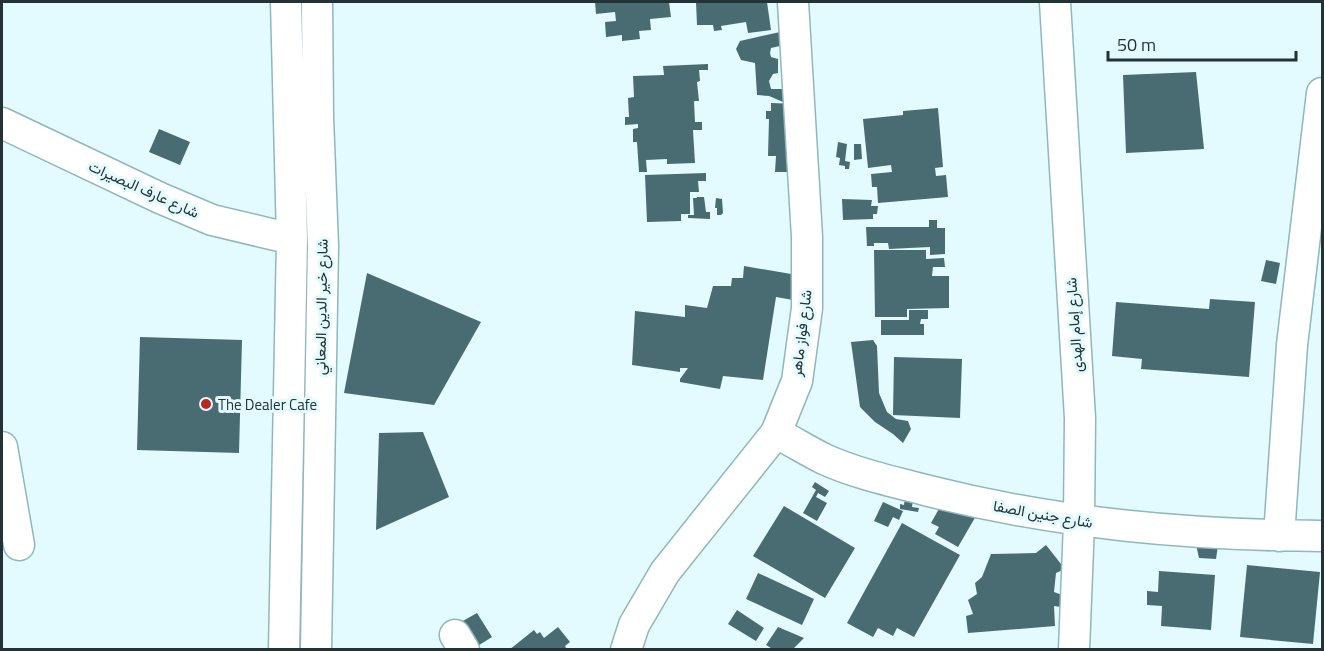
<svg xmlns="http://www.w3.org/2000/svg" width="1324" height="651" viewBox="0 0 1324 651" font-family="'Titillium Web',Vazirmatn,sans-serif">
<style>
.building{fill:#486c72}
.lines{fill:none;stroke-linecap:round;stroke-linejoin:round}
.minor-casing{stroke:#90b7bd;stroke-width:33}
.minor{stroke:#fff;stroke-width:30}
.poi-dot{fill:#b72820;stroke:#e3fbff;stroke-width:2}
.labels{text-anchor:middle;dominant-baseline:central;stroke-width:6;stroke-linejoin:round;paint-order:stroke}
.street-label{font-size:15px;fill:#233335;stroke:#e3fbff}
.poi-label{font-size:15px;fill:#233335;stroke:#e3fbff;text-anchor:start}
</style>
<rect width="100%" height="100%" fill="#e3fbff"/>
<path class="building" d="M595 2H669L671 17 650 19 651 30 639 31 640 39 622 41V35L606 37 605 22 616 21 615 12 596 14Z
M696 2H767L771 30 748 33 746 22 721 26 722 30 714 31 713 25H697Z
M780 32V46L771 48 770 53 771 57 778 59V73L773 74 769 81 771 89H784L783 102 769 96 757 95 755 63 741 60 736 49 740 41Z
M708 64V70H699L700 81 697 82 699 101H694L695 122H702V130H693L695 163 667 164V159L646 160 647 172H639L637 142H633V129L638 128V124L625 125V117H629L628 98 634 97 633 76 664 75 663 66Z
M1196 72 1204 149 1126 153 1123 75Z
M771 103 797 104 795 172H775L776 156H768L769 119H766V111H771Z
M938 108 943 167 935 168 936 176 946 175 948 197 878 203 877 187H872L871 174 892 172 891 165 868 168 863 119 903 115V111Z
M159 129 190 142 180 165 149 152Z
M838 142 847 144 845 161 850 162 849 169H845V166L839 165 840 158 836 157Z
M854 144H861L862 159 854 160Z
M706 173V181H698L699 192H690V214H681V221L647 222 645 175Z
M697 197H704L706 212H710V219L688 218V215H694L693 198H697Z
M716 198 722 199 723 213 721 215H717V208H715Z
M842 199 872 200 871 206H878L877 214H873V219L843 220Z
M929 220H937V228H945V254L930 255V247L889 249 888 243H874V246H867L866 227H929Z
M874 250H926V259L944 258 945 267H933L932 276H949V308L907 309V317H875Z
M1266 260 1280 263 1276 284 1261 281Z
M744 266 797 275 793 300 776 297 763 380 723 376 720 389 680 382V379L688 368H680V372L632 365 635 311 685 317V305L707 308 713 286H731L732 278H743Z
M367 273 481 322 434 405 344 393Z
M1210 299 1255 302 1249 377 1141 369 1142 359 1112 356 1116 302 1209 309Z
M909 310H928V319H921L920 324H924V335H881V320H909Z
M140 337 242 340 239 453 137 450Z
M873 340 877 346 879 393 887 412 896 419 908 421 911 429 903 443 893 434 875 422 860 407 851 342Z
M894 357 962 359 960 418 893 415Z
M423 432 449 497 376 530 379 433Z
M815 482 829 491 825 497 818 493 816 497 827 503 817 521 803 513 816 490 812 487Z
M905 498 913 500 912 507 919 508 918 512 900 509V504L904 505Z
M945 498 976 516 958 547 935 534 939 527 931 523Z
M883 502 903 511 899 520 893 517 888 527 874 521Z
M784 506 855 548 825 598 753 556Z
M902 523 960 555 914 637 897 628 893 636 878 628 873 637 847 623Z
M1219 539 1216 559 1199 558 1195 540Z
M1046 545 1065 569 1056 573 1054 592 1062 595 1061 607 1054 606 1055 626 968 633 966 616 973 614 968 600 977 594 975 583 982 577 991 554 1036 553Z
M1247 565 1320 572 1313 644 1240 637Z
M1159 571 1215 575 1211 630 1161 626 1162 606 1147 605V591L1158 592Z
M758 573 814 599 802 625 746 599Z
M737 610 764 628 756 641 728 624Z
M477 613 492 637 476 647 461 622Z
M558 627 570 642 565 646 567 650H509L534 630 537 634 540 632 544 638Z
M778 627 804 638 792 650H774L766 645Z"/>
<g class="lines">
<defs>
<path id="minor" d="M1055 2 1080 418 1079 522 1074 650
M2 123 160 198 212 220 292 239
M776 433C792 441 808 451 824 459 857 474 895 482 929 491 1060 524 1188 535 1322 536
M2 447 19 545
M1279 536 1292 345 1322 93
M455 635 464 650
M284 650 292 239 286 2
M316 650 323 246 318 117 317 2
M626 650 634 625 665 572 776 433 797 381 807 308V237L793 2"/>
</defs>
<use href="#minor" class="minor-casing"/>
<use href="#minor" class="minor"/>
</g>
<circle class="poi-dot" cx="206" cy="404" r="6"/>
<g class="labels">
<g class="street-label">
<text transform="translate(144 189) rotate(24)">شارع عارف البصيرات</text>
<text transform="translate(321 307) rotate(-89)">شارع خير الدين المعاني</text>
<text transform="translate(1074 325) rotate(-94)">شارع إمام الهدى</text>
<text transform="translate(801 333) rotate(-83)">شارع فواز ماهر</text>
<text transform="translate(1043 514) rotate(10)">شارع جنين الصفا</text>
</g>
<g class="poi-label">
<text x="218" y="404">The Dealer Cafe</text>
</g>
</g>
<rect width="1324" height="651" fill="none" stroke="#233335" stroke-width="6"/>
<path d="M1108 51v9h188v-9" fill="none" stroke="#233335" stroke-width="3"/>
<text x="1117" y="51" font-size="18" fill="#233335" stroke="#e3fbff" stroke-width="4.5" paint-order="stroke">50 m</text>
</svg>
